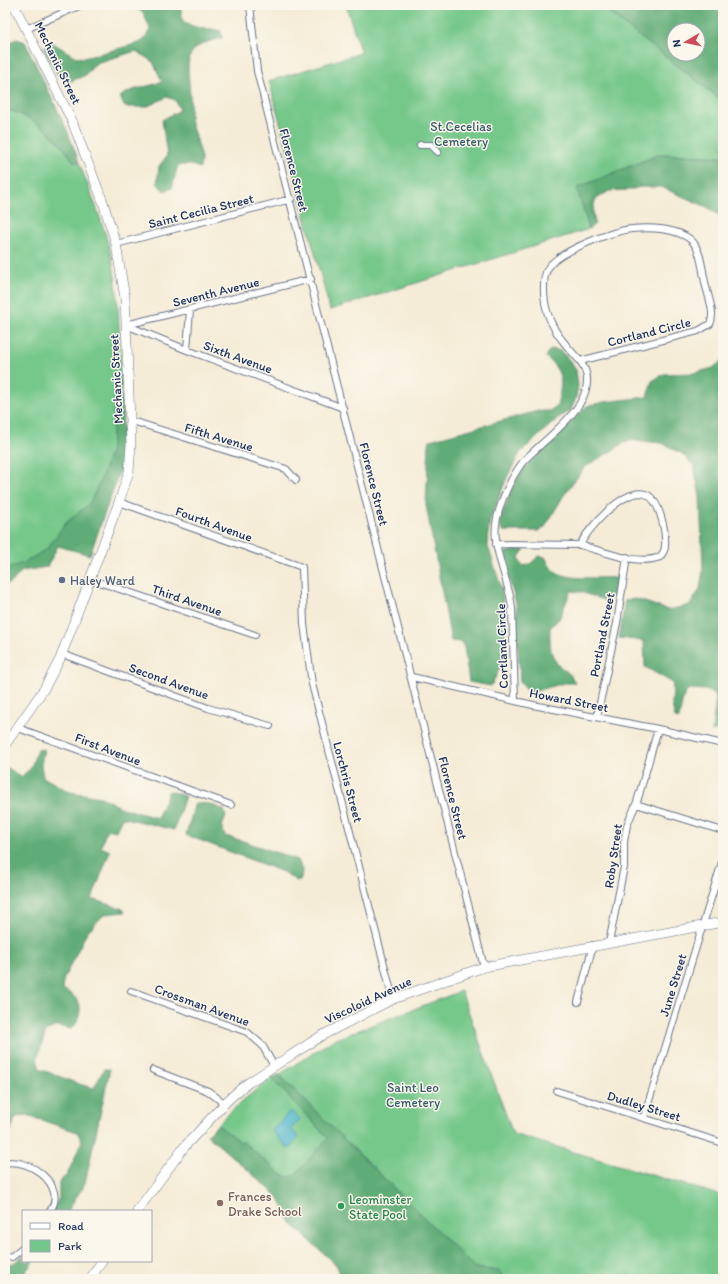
<svg xmlns="http://www.w3.org/2000/svg" width="728" height="1284" viewBox="0 0 728 1284" font-family="Itim,sans-serif">
<style>
.green{fill:#74c78a;stroke:#487b74}
.forest{fill:#5fac76;stroke:#3d6e6a;fill-rule:evenodd}
.water{fill:#4eb6cc;stroke:#347295}
.lines{fill:none;stroke-linecap:round;stroke-linejoin:round}
.minor-casing{stroke:#677188;stroke-width:8}
.secondary-casing{stroke:#677188;stroke-width:10}
.minor{stroke:#fff;stroke-width:6}
.secondary{stroke:#fff;stroke-width:9}
.service-dot{fill:#5c6f8a;stroke:#fbf7ec;stroke-width:1.5}
.education-dot{fill:#8d6e63;stroke:#fbf7ec;stroke-width:1.5}
.leisure-dot{fill:#2e9e5b;stroke:#fbf7ec;stroke-width:1.5}
.labels{text-anchor:middle;dominant-baseline:central;stroke-width:3;stroke-linejoin:round;paint-order:stroke}
.street-label{font-size:13px;fill:#1b2f5e;stroke:#fbf7ec}
.park-label{font-size:13px;fill:#365d6b;stroke:#fbf7ec}
.service-label{font-size:13px;fill:#4e5e75;stroke:#fbf7ec;text-anchor:start}
.education-label{font-size:13px;fill:#785e54;stroke:#fbf7ec;text-anchor:start}
.leisure-label{font-size:13px;fill:#27864d;stroke:#fbf7ec;text-anchor:start}
</style>
<rect width="100%" height="100%" fill="#fbf7ec"/>
<filter id="ink" filterUnits="userSpaceOnUse"><feTurbulence type="fractalNoise" baseFrequency=".025" numOctaves="2"/><feDisplacementMap in="SourceGraphic" scale="8" xChannelSelector="R" yChannelSelector="G"/><feConvolveMatrix kernelMatrix="1 2 1 2 8 2 1 2 1" color-interpolation-filters="sRGB"/></filter>
<filter id="wash" filterUnits="userSpaceOnUse"><feTurbulence type="fractalNoise" baseFrequency=".012" numOctaves="4" result="noise"/><feDisplacementMap in="SourceGraphic" scale="16" xChannelSelector="R" yChannelSelector="G"/><feGaussianBlur stdDeviation="0.9" result="paint"/><feColorMatrix in="noise" values="0 0 0 0 0 0 0 0 0 0 0 0 0 0 0 0 0 1.4 0 .05"/><feComposite in="paint" operator="in"/></filter>
<g filter="url(#wash)">
<rect width="100%" height="100%" fill="#f4ecd6"/>
<path class="green" d="M346 5H599L723 101V157L660 154 578 188 589 229 330 310 269 81 361 53Z
M5 109C37 118 56 136 74 162H79C92 197 108 233 114 270 120 307 119 344 121 381L116 382 111 450 102 477 90 503 66 523 47 549 24 563 5 569Z
M461 991 513 1134 723 1196V1279H504L499 1271 475 1268 279 1075 333 1040Z
M271 1078 458 1274 374 1279 207 1135 241 1102Z"/>
<path class="forest" d="M128 5H180L183 21C195 30 206 27 221 31L222 38C180 47 188 61 190 96 191 105 189 115 191 124 195 138 204 153 200 168L191 165H178L172 188 164 191 157 183 159 166 167 156 162 120 180 110 175 100 167 97 146 107H125L120 97C132 87 148 88 162 81L153 62 136 51 96 63 86 75 71 81 59 77 45 52V46L53 43 74 56 84 58 139 43 144 40 150 29 143 12Z
M599 5H723V101ZM674 30H698V54H674Z
M17 39 25 42 67 130 79 162H74C56 135 37 118 5 109V44Z
M660 154 723 157V223L721 217 707 207 661 187H640L629 190 609 191 595 200 593 211 595 224 589 229 577 188Z
M552 349 561 351 570 361 576 370 578 385 576 398 571 410 558 418 520 453 508 475 490 520 487 543 501 587 504 606 505 635 503 662 491 686 469 682 464 647 461 642 451 641 426 505 429 443 430 440 538 411H549L557 406C562 383 565 374 546 357L547 353Z
M723 360V707L719 729 712 732 716 696 706 690 688 689 683 698 679 719 675 718 672 705 673 683 645 667 644 641 619 638 625 600 636 599 668 610 690 605 700 589 703 569 700 497 694 466 681 453 662 443 629 440 585 467 564 495 545 527 538 531H503L500 526 501 518 514 483 524 468 587 406 604 402 647 397 652 381 664 374 694 373 713 368Z
M121 381 123 430 122 464 90 555 58 546 47 567 22 571 11 583 5 584V569L24 563 47 549 66 523 90 503 102 477 111 450 116 382Z
M525 549 519 557 520 562 524 566 530 564 539 556 545 557C547 560 549 565 551 568 565 583 602 576 619 578L618 592 607 601 581 592 571 591 559 619 550 628C550 639 549 652 556 662 562 671 569 669 575 683H564L529 693 520 682 516 603 502 555 509 551Z
M44 749 41 765 43 777 70 792 101 797 122 808 157 818 169 791 185 796 174 830 126 818 121 819 116 831 107 829 101 847 110 851 92 899 123 909 125 912 105 914 87 932 64 978 62 988C67 992 75 996 78 1001 83 1009 78 1023 72 1029L57 1026 46 1031 37 1059 40 1069 79 1084 94 1088 104 1069H110L85 1183 68 1211H52L59 1198V1182L67 1175 82 1141 77 1132 26 1115 16 1117 5 1145V766L21 777 31 768 37 750Z
M195 803 210 804 224 810 226 816 222 827 225 836 243 841 298 860 302 870 301 879 297 881 283 872 186 835Z
M279 1075 475 1268 499 1271 504 1279H342L337 1266 291 1223 277 1195 207 1135 218 1125 240 1142 242 1141 281 1174 287 1177 294 1176 328 1138 271 1078Z
M23 1255V1261H33L21 1279H5V1264L14 1263Z"/>
<path class="water" d="M290 1111 300 1119 291 1129 299 1137 289 1149 272 1131Z"/>
</g>
<g filter="url(#ink)">
<g class="lines">
<defs>
<path id="minor" d="M250 5 257 71 484 967
M26 29 81 5
M420 145H431L438 152
M116 244 291 199
M126 325 187 350 343 408
M126 325 311 279
M187 350 190 310
M132 421 286 469 296 480
M119 502 302 567 304 624 312 684 393 999
M496 544 580 545C588 528 624 488 645 494 660 498 666 533 665 546 665 551 662 554 660 557 638 566 602 551 580 545
M90 579 255 635
M62 654 208 708 270 726
M412 677 533 705 658 729 723 744
M515 700 512 608C509 578 490 548 497 518 501 500 511 478 522 463 542 439 609 399 580 361L698 331 710 324C716 313 707 294 705 282 702 269 701 249 691 240 677 228 649 227 632 229 614 230 554 253 547 270 543 278 544 286 544 294 546 324 561 340 580 361
M597 717 617 623 627 557
M18 728 231 805
M636 804 723 831
M609 943 624 867V842L627 825 637 802 658 729
M131 991 247 1032 262 1045 274 1066
M578 1002 593 945
M153 1070 208 1091 225 1104
M557 1091 723 1143
M644 1117 723 859
M5 1163C29 1157 68 1186 50 1211
M5 1258 12 1257 23 1248"/>
<path id="secondary" d="M5 745 44 689 60 659 119 502 129 472 131 444 125 298 116 244 103 202 72 121 14 5
M137 1211 185 1146 228 1100 245 1085 321 1036 393 999 484 967 723 922
M90 1279 102 1261"/>
</defs>
<use href="#minor" class="minor-casing"/>
<use href="#secondary" class="secondary-casing"/>
<use href="#minor" class="minor"/>
<use href="#secondary" class="secondary"/>
</g>
</g>
<circle class="service-dot" cx="62" cy="580" r="4"/>
<circle class="education-dot" cx="220" cy="1203" r="4"/>
<circle class="leisure-dot" cx="341" cy="1206" r="4"/>
<g class="labels">
<g class="street-label">
<text transform="translate(58 63) rotate(64)">Mechanic Street</text>
<text transform="translate(294 170) rotate(76)">Florence Street</text>
<text transform="translate(201 211) rotate(-14)">Saint Cecilia Street</text>
<text transform="translate(216 292) rotate(-14)">Seventh Avenue</text>
<text transform="translate(649 332) rotate(-14)">Cortland Circle</text>
<text transform="translate(238 357) rotate(20)">Sixth Avenue</text>
<text transform="translate(116 379) rotate(-93)">Mechanic Street</text>
<text transform="translate(219 437) rotate(17)">Fifth Avenue</text>
<text transform="translate(374 484) rotate(76)">Florence Street</text>
<text transform="translate(214 524) rotate(20)">Fourth Avenue</text>
<text transform="translate(187 600) rotate(19)">Third Avenue</text>
<text transform="translate(602 635) rotate(-79)">Portland Street</text>
<text transform="translate(502 646) rotate(-92)">Cortland Circle</text>
<text transform="translate(169 681) rotate(20)">Second Avenue</text>
<text transform="translate(569 700) rotate(11)">Howard Street</text>
<text transform="translate(108 749) rotate(21)">First Avenue</text>
<text transform="translate(348 782) rotate(75)">Lorchris Street</text>
<text transform="translate(453 798) rotate(76)">Florence Street</text>
<text transform="translate(613 856) rotate(-82)">Roby Street</text>
<text transform="translate(673 985) rotate(-73)">June Street</text>
<text transform="translate(368 1000) rotate(-25)">Viscoloid Avenue</text>
<text transform="translate(202 1005) rotate(20)">Crossman Avenue</text>
<text transform="translate(644 1106) rotate(17)">Dudley Street</text>
</g>
<g class="park-label">
<text x="461" y="126">St.Cecelias<tspan x="461" dy="15">Cemetery</tspan></text>
<text x="413" y="1087">Saint Leo<tspan x="413" dy="15">Cemetery</tspan></text>
</g>
<g class="service-label">
<text x="70" y="580">Haley Ward</text>
</g>
<g class="education-label">
<text x="228" y="1196">Frances<tspan x="228" dy="15">Drake School</tspan></text>
</g>
<g class="leisure-label">
<text x="349" y="1199">Leominster<tspan x="349" dy="15">State Pool</tspan></text>
</g>
</g>
<rect width="728" height="1284" fill="none" stroke="#fbf7ec" stroke-width="20"/>
<rect x="22" y="1210" width="130" height="52" fill="#fbf7ec" stroke="#a1a7b3"/>
<rect x="30" y="1223" width="20" height="6" fill="#ffffff" stroke="#a1a7b3"/>
<text x="58" y="1230" font-size="12" fill="#1b2f5e">Road</text>
<rect x="30" y="1240" width="20" height="12" fill="#74c78a" stroke="#a1a7b3"/>
<text x="58" y="1250" font-size="12" fill="#1b2f5e">Park</text>
<g transform="translate(686 42) rotate(261)"><circle r="19" fill="#fbf7ec" stroke="#a1a7b3"/>
<path d="M0-3L7 15L0 10L-7 15Z" fill="#d1495b"/>
<text y="-6" font-size="11" font-weight="bold" text-anchor="middle" fill="#1b2f5e">N</text>
</g>
</svg>
